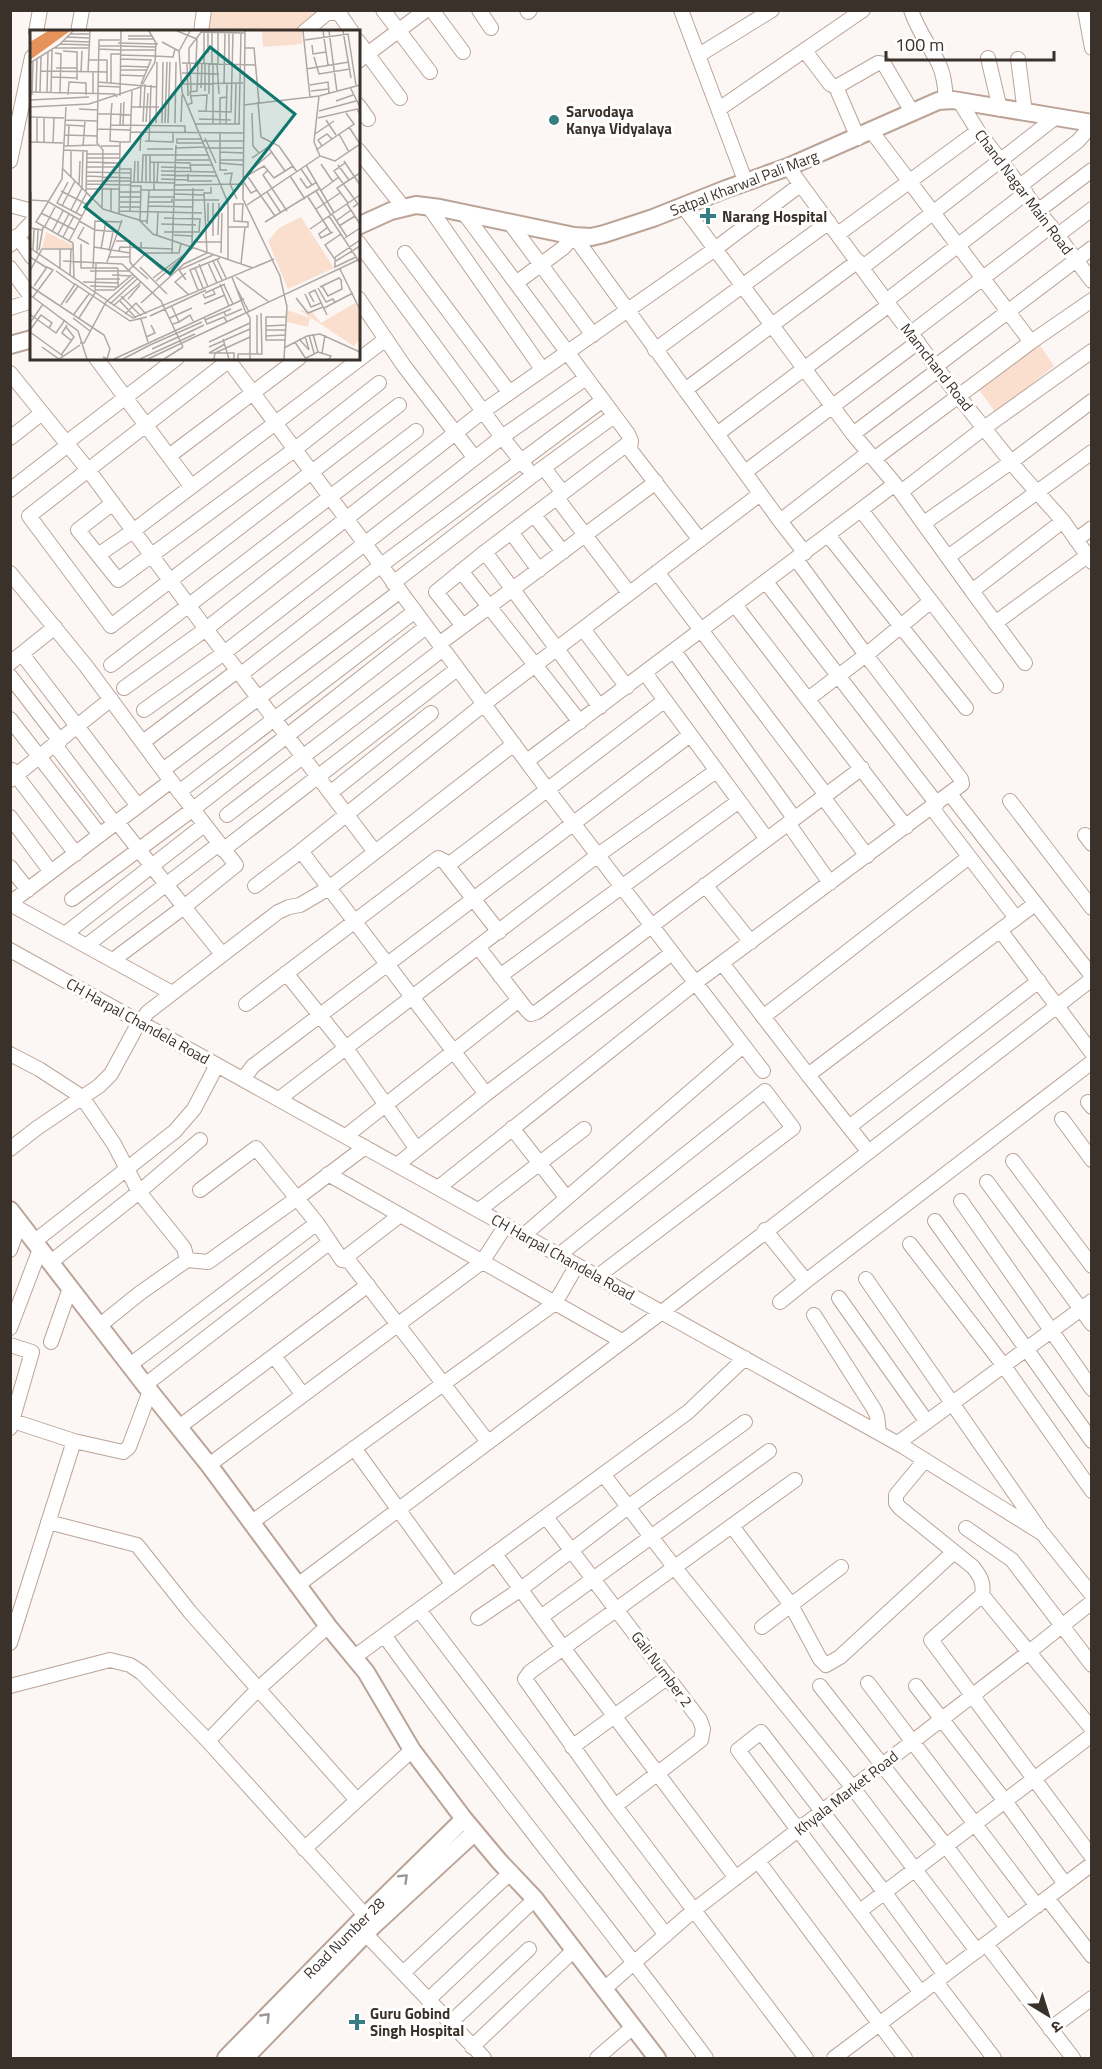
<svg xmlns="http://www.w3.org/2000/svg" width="1102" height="2069" viewBox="0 0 1102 2069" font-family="'Titillium Web','Noto Sans Devanagari',sans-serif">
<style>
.green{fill:#fadece}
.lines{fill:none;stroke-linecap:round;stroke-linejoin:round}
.minor-casing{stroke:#bba497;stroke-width:16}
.tertiary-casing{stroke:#bba497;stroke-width:20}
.minor{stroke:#fff;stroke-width:14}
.tertiary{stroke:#fff;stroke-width:16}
.oneway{stroke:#9c9895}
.poi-dot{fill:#367e84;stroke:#fff;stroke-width:2}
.labels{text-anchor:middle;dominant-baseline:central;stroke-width:6;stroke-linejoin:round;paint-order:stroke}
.poi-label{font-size:15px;font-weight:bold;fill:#3a312b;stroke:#fff;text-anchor:start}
.street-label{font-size:15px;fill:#3a312b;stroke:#fff}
.inset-road{fill:none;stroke:#aea8a4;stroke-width:1.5}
.view{fill:#0f766e;fill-opacity:0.15;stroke:#0f766e;stroke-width:3}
.inset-edge{fill:none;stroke:#3a312b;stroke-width:3}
</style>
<rect width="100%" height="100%" fill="#fcf7f4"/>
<path class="green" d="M205 11H318V14L295 31 202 32Z
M1037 341 1054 366 996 413 977 387Z"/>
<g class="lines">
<defs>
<path id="minor" d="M383 10 430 72
M432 10 463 52
M479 10 491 28
M527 10 528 12 530 10
M681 10 746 183
M911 10C917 29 929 45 938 62 944 74 945 87 946 100
M1085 10 1092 48
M327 13H339L352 32
M36 32 40 10
M78 32 82 10
M201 32 204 10
M304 32 327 13V10
M358 41 400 98
M805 51 830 84 836 87 878 63 884 64 912 112
M699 55 772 10
M988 58 1000 109
M1018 59 1025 113
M358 61 426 10
M836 87 858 138
M960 102 978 131 1092 281
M358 105 368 119
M719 109 863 10
M872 132 1031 342
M358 150 404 208
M10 161 32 57
M788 167 889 305 959 397 1020 473 1063 521 1092 562
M1020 186 1078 141 1092 125
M10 205 32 211
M683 206 853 434 895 484 972 591 1063 521
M429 207 542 369
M1039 210 1092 170
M464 213 628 434 631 441 630 447 631 451 700 540
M510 223 593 335
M838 234 978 131
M1058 235 1092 209
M17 236 32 257
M10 245 32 222
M405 253 509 392
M863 267 1056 117
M10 268 32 298
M516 283 563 248 574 236 780 521 868 453
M358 298 404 366 474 457
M886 301 1026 193
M10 308 32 301
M911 333 1051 226
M655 350 829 222
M96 358 191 486
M227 358 547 789 763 1071
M232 358 29 516 111 626 399 405
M936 366 1092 248
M10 373 89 471 206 629 375 852
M685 390 858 261
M717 434 889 305
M853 434 938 370
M10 438 42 413
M66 443 177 358
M169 456 299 358
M874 459 1031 342 1092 300
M526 467 502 437 586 378
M544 468 563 493
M745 472 918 342
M10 490 68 445
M901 492 984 428 1092 351
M557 498 629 593
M113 503 78 530 118 580 294 450 379 383
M861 510 996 686
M534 515 563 552
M780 521 805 553
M924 523 1011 462 1092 401
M511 532 539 570
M828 535 966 708
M1076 540 1092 528
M485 552 600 707
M98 555 133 531 386 339
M948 557 1092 452
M461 571 580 722
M657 572 826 795
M10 573 86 666 171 781 236 865 184 907 222 954
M766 582 937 804
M393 583 532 476 614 416
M972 591 1025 663
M735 605 906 827
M995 623 1087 556
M463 626 436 592 485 552 631 441
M583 629 627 687
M439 644 656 482
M674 651 794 818
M22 654 138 806
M10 663 55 627
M111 665 416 431
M645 673 767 839
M240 675 380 566 603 400
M10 676 60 741
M124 688 206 629 482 412 715 249 800 185
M808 699 866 655 931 601
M144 710 224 653 502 437 358 242
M10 719 100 835
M143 742 237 671
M55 745 115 824
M527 761 895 484
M12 770 76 854
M163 770 399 592
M10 780 111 699
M179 792 414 612
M330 793 431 713
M950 794 1092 976
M823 797 867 856
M1010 801 1092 908
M932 808 1016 918
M227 815 443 649
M10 817 51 872
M788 823 830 883
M1085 835 1092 844
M223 850 457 669
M301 851 486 1094
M448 865 664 701
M10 867 28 890
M705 885 751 942
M255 886 301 851 484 704 760 494
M72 899 192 810 426 627
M10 903 171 781
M10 904 172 993
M1000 930 1092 1053
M65 934 204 825
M87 945 219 844
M479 948 526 1009 531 1014 537 1012 862 768
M10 950 904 1447 1043 1534 1092 1595
M113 960 184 907 117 822
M722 963 808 1075
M286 973 346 1048 416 1148
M500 976 739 801
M246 1004 438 858 444 861 499 932
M763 1017 969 857
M10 1054 39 1069 82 1097 114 1144 139 1192 200 1140
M243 1079 253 1066 690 735
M279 1099 598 855 716 771
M1088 1102 1092 1107
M1062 1119 1092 1160
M849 1127 1039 981
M512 1128 566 1197
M346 1136 519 1000
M10 1149 37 1128 99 1086 111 1074 137 1026 148 1012 278 912 289 907 300 905 329 888 514 744
M868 1151 808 1075 1035 904
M1013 1161 1092 1266
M397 1165 486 1094 672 953
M328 1174 622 1341
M987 1182 1092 1324
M438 1188 695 983 962 784 961 779 866 655 796 559
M200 1190 256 1148 317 1223 342 1260 349 1261 488 1442
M961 1201 1092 1389
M479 1210 584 1129
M935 1221 1092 1441
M765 1230 806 1281 1092 1062
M524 1235 743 1046
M35 1241 175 1131 194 1109 217 1065
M910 1244 1004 1366 1092 1491
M10 1250 20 1222
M559 1255 765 1091 793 1128 598 1276
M342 1260 399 1216
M51 1262 139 1192 180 1243 184 1248 187 1260
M866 1279 1040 1530
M839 1298 927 1422
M780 1302 806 1281
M814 1315 874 1409 877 1416 879 1432
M99 1326 140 1293 187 1260 208 1262 296 1199 365 1147
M10 1328 40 1249
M51 1342 70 1288
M10 1345 32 1352 10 1428
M274 1356 303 1395
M130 1365 317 1223
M145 1385 330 1242
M10 1420 74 1441 123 1452 129 1447 150 1391
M179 1427 368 1285
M898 1443 1092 1301
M354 1448 453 1585
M925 1460 896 1495V1503L900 1508 973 1567C981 1577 984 1583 982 1595L931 1640 1092 1857
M209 1465 482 1262 506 1225
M603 1474 675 1568 853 1788 977 1951
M795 1480 530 1672 525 1679 615 1806 806 2058
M546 1517 700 1720 703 1729 701 1740 615 1806
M48 1522 137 1545 190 1612 356 1799
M252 1522 555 1303 577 1265
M732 1526 791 1605 820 1659 826 1665 840 1657 954 1552
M966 1528 1012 1560 1092 1665
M495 1554 564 1649 736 1878
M299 1584 662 1312 1092 979
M982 1595 1092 1729
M419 1610 666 1935
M541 1617 769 1451
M478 1618 521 1589 628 1507 745 1422
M762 1627 841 1567
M384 1635C487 1779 601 1916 706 2058
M10 1643 74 1441
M353 1658 688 1412 745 1358
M868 1683 1037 1906
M10 1686 110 1660 130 1665 142 1673 208 1741 372 1923
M820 1686 946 1846 1007 1928
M916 1686 1005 1801 1065 1884
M208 1741 258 1689 328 1626
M572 1747 668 1677
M304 1849 412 1750
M758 1861 905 2058
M1047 1898 1092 1956
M860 1911 1092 1735
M359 1927 484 2058
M986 1944 1073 2058
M403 1973 511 1872
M936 1982 994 2058
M604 1989 694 1910 1029 1652 1092 1602
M921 1993 738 1750 761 1732 885 1893 945 1975
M428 2000 535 1899
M450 2023 529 1949
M1050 2029 1092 1998
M472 2047 574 1950
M597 2058 633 2027
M834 2058 1092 1864"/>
<path id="tertiary" d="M358 226 391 211 416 205 440 208 574 236 591 237 604 234 653 218 726 189 788 167 938 101 953 100 1092 123
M10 345 32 339
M10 1210 145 1385 209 1465 328 1626 366 1672 412 1750 464 1819 499 1861 535 1899 657 2058
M226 2058 365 1916 464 1819
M245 2058 374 1925 475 1832"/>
</defs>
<use href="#minor" class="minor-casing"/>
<use href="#tertiary" class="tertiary-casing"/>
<use href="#minor" class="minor"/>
<use href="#tertiary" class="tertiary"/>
</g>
<defs><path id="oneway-chevron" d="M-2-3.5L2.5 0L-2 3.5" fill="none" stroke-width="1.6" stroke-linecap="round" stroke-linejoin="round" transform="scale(1.5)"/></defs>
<g class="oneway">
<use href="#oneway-chevron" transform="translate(404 1878) rotate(-44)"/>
<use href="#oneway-chevron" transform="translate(266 2017) rotate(-46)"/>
</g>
<g class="poi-dot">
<circle cx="554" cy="120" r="6"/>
<path d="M705 207h6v6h6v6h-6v6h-6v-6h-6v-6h6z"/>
<path d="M354 2013h6v6h6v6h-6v6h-6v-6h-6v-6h6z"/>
</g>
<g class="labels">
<g class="poi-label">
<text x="566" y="111">Sarvodaya<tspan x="566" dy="17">Kanya Vidyalaya</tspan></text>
<text x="722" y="216">Narang Hospital</text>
<text x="370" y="2013">Guru Gobind<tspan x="370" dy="17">Singh Hospital</tspan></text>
</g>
<g class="street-label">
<text transform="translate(744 183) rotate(-21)">Satpal Kharwal Pali Marg</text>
<text transform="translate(1024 192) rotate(53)">Chand Nagar Main Road</text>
<text transform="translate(937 367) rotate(52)">Mamchand Road</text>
<text transform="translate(138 1021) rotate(29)">CH Harpal Chandela Road</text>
<text transform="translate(563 1257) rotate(29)">CH Harpal Chandela Road</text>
<text transform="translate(662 1669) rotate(53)">Gali Number 2</text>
<text transform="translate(846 1793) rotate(-38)">Khyala Market Road</text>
<text transform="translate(344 1938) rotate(-45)">Road Number 28</text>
</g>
</g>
<g transform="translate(30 30)">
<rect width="330" height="330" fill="#fcf7f4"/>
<path d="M232 1H272V14L233 17ZM271 187 304 238 258 259 238 211 249 198ZM16 202 43 215V219L12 218ZM325 273 330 282V309L324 316 269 280 282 282 291 293ZM257 280 280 288 278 297 257 292Z" fill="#fadece"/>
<path d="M18 1H40L0 30V12Z" fill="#e5925b"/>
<path class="inset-road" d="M147 1 167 9 166 33M215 1 213 169 250 246 257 277M273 1 280 67M293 1 298 35M299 1 307 62M313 1 321 48M171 2 214 3M40 4H59M98 6H122M37 7 59 8M98 9H124M275 10 318 4 326 55M33 11 59 12M132 12 149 21 152 62 198 173V230M88 13 128 14M30 14 59 15M282 15 283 24 296 22M69 16H90M90 16 126 17M25 18H59M215 18H224L229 73M69 19 90 20M90 20H126M33 21 47 22V50M149 21 160 1M25 23 31 24 30 62M178 23V2M90 25 125 26M125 26 143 27 145 19M284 27 289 44 320 39M90 29 121 30 111 54M58 30H77V53M199 31V2M0 33 29 15 43 1M152 33 225 35M157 33 158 66M159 33V18L172 1M160 33 161 61M174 34V2M182 34V2M183 34V93M187 34 189 64M188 34V2M90 36 119 37M26 38H47M276 39 319 32M90 40H117M11 41 77 42M51 42 52 21M58 42 60 1M152 43 189 44M90 45 114 46M21 47 47 48M68 52 127 57M81 53V24H90M152 54 213 53M194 54 195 2M280 55 298 52 299 63M68 56 90 57M320 57 330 77M171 58 172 34M175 61V34M281 61 299 59M0 62 85 64 87 67M6 62 7 29M10 62 11 27M17 62 18 22M21 62 22 20M63 63V42M179 64V34M2 65 3 32M38 65 39 52 56 53V65M90 66 91 1M160 66 177 65 176 81M289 66 284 112 290 126 305 131 330 114 319 97M0 70 59 67M306 71 323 65M228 72 231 107 249 116 267 142M157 75 162 73 160 62 167 61 168 34M214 75 289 66 330 55M0 77 59 74 111 57 125 32 126 13 119 1M36 77 32 149 6 192 43 213 44 249M101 77H129M110 78 111 57M49 79 68 80M168 81 201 82 203 3M289 81 326 71M222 83 223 116 229 123M68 84H81L82 73M0 87 34 88M288 88 327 79 330 84M169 89 201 90M35 90 67 91M296 90 306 105M113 92 115 54M116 92 118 63M151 92 152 65M126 93 127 32M132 93 133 32M135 93 137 32M138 93 140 32M145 93 146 32M190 93V68L197 67M165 94H210M196 94 197 54M205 94 206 54M209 94 211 3M36 95 55 96M81 95 155 96V102M90 95 91 73M93 95 94 72M67 99 100 100M100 102 213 103M190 103V140H197M285 104 304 91M309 104 319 122M35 105 67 106M175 108 186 133M171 109H147V113H173M115 111 143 112V102M119 111 121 55M172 111H213M0 112 33 113M7 112V88M14 112V88M91 112 80 111 81 84 101 85M23 113 24 88M34 116 68 115M38 116 39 95M53 116 55 91M71 116H90V112H100L102 61M292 116 288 110 297 104 302 109M238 117 255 141M146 118 174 117M175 118H213M117 119H143M34 120 57 121 56 162M286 120 324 94 316 83M110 121 111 102M190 122 213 123M57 124H90M56 128H90M222 128 241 115M146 130H180M190 130H213M108 131V152M314 131 330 155M56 132 90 133M120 132 160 133 161 142M189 133 213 135M315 133 304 141 328 174 323 177M291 134 303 152M161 135H182M276 135 304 183M308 135 319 150M56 137H90M131 137 161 138M32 138 73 179 109 190 123 204 223 238M89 139H101L100 182M271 139 282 155M221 140 242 122M238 140 233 145 257 181M131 141 185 142M56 142 100 143M158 144V151H182M194 144 202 143 200 154 207 169M131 145 187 146M56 146 100 148M260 146 275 169M41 147V120M218 147 231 166M213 148 234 136 244 148 263 136M270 148 277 158 287 152M131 149 158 150M56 151H100M213 151 221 163 227 160M38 152 27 173 52 186M100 152 145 153M104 152 105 131M112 152 113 125H178M116 152V125M120 153V125M127 153 128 133M56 154 100 155M49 155 50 131M145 155 213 154M100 156H111L110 191H117M56 159H90M111 160H174M124 160V132M31 161 58 175M286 161 301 185M290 161 309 147M1 162V198L12 200M90 162H111M237 162 251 183M145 164 174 165M231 166 245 186M90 167H111M119 167H145M278 167 301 203M0 170 17 171 50 190M145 170H189M90 172H111M118 172H142V169M318 173 307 158 330 143M317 174 330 194M217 175 290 126M32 176 45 151M118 176 162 177M90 177H111M72 178 73 120 67 113 69 10H90M286 179 310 163M41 180 52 158 53 120M81 181V158M89 181 172 183M11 183 45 200M46 183 57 162M89 183 90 116M302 184 317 207M299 186 330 233M134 188 170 189 169 202H134M49 191 65 200 88 202M212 191 213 173M306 191 321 180M178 192V173M235 192 289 159M117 194 119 160M131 194 166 195M309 196 325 186M54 197 48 208 59 214M198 197H218V192L204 191V174H213M298 197 289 204 291 208 303 202M14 198 25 177M280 199 330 165M22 202 33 181M28 204 39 184M311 204 295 215 304 228 330 210M127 205 128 181M144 205 162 206M188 205 189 173M183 206V173M33 207 44 186M315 208 330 198M39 211 62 167M86 211H100V232L103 236M111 212V221L132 240M167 212H192M51 214V238H88M64 217 100 223M162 217 163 158M0 218 103 288 244 229M71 219 76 191M3 220 4 199M9 220 13 197M79 221 83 202M89 221 90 217 143 219M7 223 8 200M142 223 146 115M191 223 192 183M0 227 17 238M78 227H100M305 228V237L326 227M187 229 196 248M33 231 92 234 131 271 153 317M183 231 192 250M306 231 330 216M77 232 92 190M178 233 187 253M169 234 178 257M211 234 215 197M103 236 118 249M110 237 137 264M63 238 65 191 91 192M165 238 173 258M30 239V219M310 239 330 280M99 240 116 223H149L151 213M0 241 12 219H43M26 241 44 254M60 241H100M156 243 145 252 159 265M82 245 101 246M40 246 41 219M202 247 216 283M206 247 239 272M123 248 163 218M66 249H90M156 250 149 240 183 225M126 251 151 229M53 252 89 253M190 254 199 276M194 255 203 274M0 256 74 305 80 319 77 329 73 327M60 256 88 257V238M292 256 298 266 312 259 311 251M206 257 219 282M290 257 309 248 312 251M288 258 296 272 303 269 305 272M66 260H84L103 244M168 260 160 240 190 228M175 263 195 254M173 264 175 268 185 264 183 260M275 264 281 277 291 273M0 265 48 301 57 329M91 266 111 286M3 267 23 240 17 237 4 256M266 268 278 283 293 277M98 269 110 255M89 270 106 288M284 272 279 263 285 260 297 285M36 273 48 256M111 273 154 234 177 223 174 163H181V157M80 274 107 249M174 274 195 265M31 275 45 254 100 291 117 287M83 276 111 252M142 277 149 292 143 294M294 278 323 263M194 282 196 286 212 279M217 283 220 288V329M44 284 59 264M95 284 106 273 116 284M1 285 26 303 35 290M227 285V324M120 286 176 260M174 287 177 294 194 287 197 292M43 288 60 301M49 288 65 263 66 234M140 288 162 278M111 289 118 312M175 290 201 279M149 292 160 285 163 291M0 293 13 274M37 295 32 303 42 311M236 296 256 295M0 300 11 285 22 293 19 298M236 300H255M0 302 33 326M283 304 288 322M279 305 284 323M236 306 255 305M116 307 125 303 121 295M149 307 174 295M193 309 199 329M269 309 279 320 275 306M255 310H236V287H256M179 312 220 293M265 312 276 329M50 313H54L76 272 105 246M120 315 172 292M12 317 29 329 50 315M179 317 220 299M254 318 277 306 290 304 330 322M122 319 148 307M179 323H204V329M179 323 195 314M292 323 295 305M31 325 44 307 36 297M276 328 288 322 301 326 299 329M84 329 214 269M93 329 120 315M110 329 165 304M118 329 330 229M134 329 153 317M184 329 185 323 220 307M208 329V324H232L231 283M254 329 257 275"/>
<path class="view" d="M180 17 265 84 140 244 55 177Z"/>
<rect width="330" height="330" class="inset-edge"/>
</g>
<rect width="1102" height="2069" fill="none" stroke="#3a312b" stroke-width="24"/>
<g transform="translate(1048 2015) rotate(142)" stroke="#ffffff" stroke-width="4.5" paint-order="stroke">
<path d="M0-4.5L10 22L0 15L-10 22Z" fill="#3a312b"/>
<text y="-9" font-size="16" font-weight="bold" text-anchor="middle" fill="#3a312b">उ</text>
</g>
<path d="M886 51v9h168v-9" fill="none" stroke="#3a312b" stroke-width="3"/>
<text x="895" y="51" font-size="18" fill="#3a312b" stroke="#ffffff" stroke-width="4.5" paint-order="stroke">100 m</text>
</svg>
